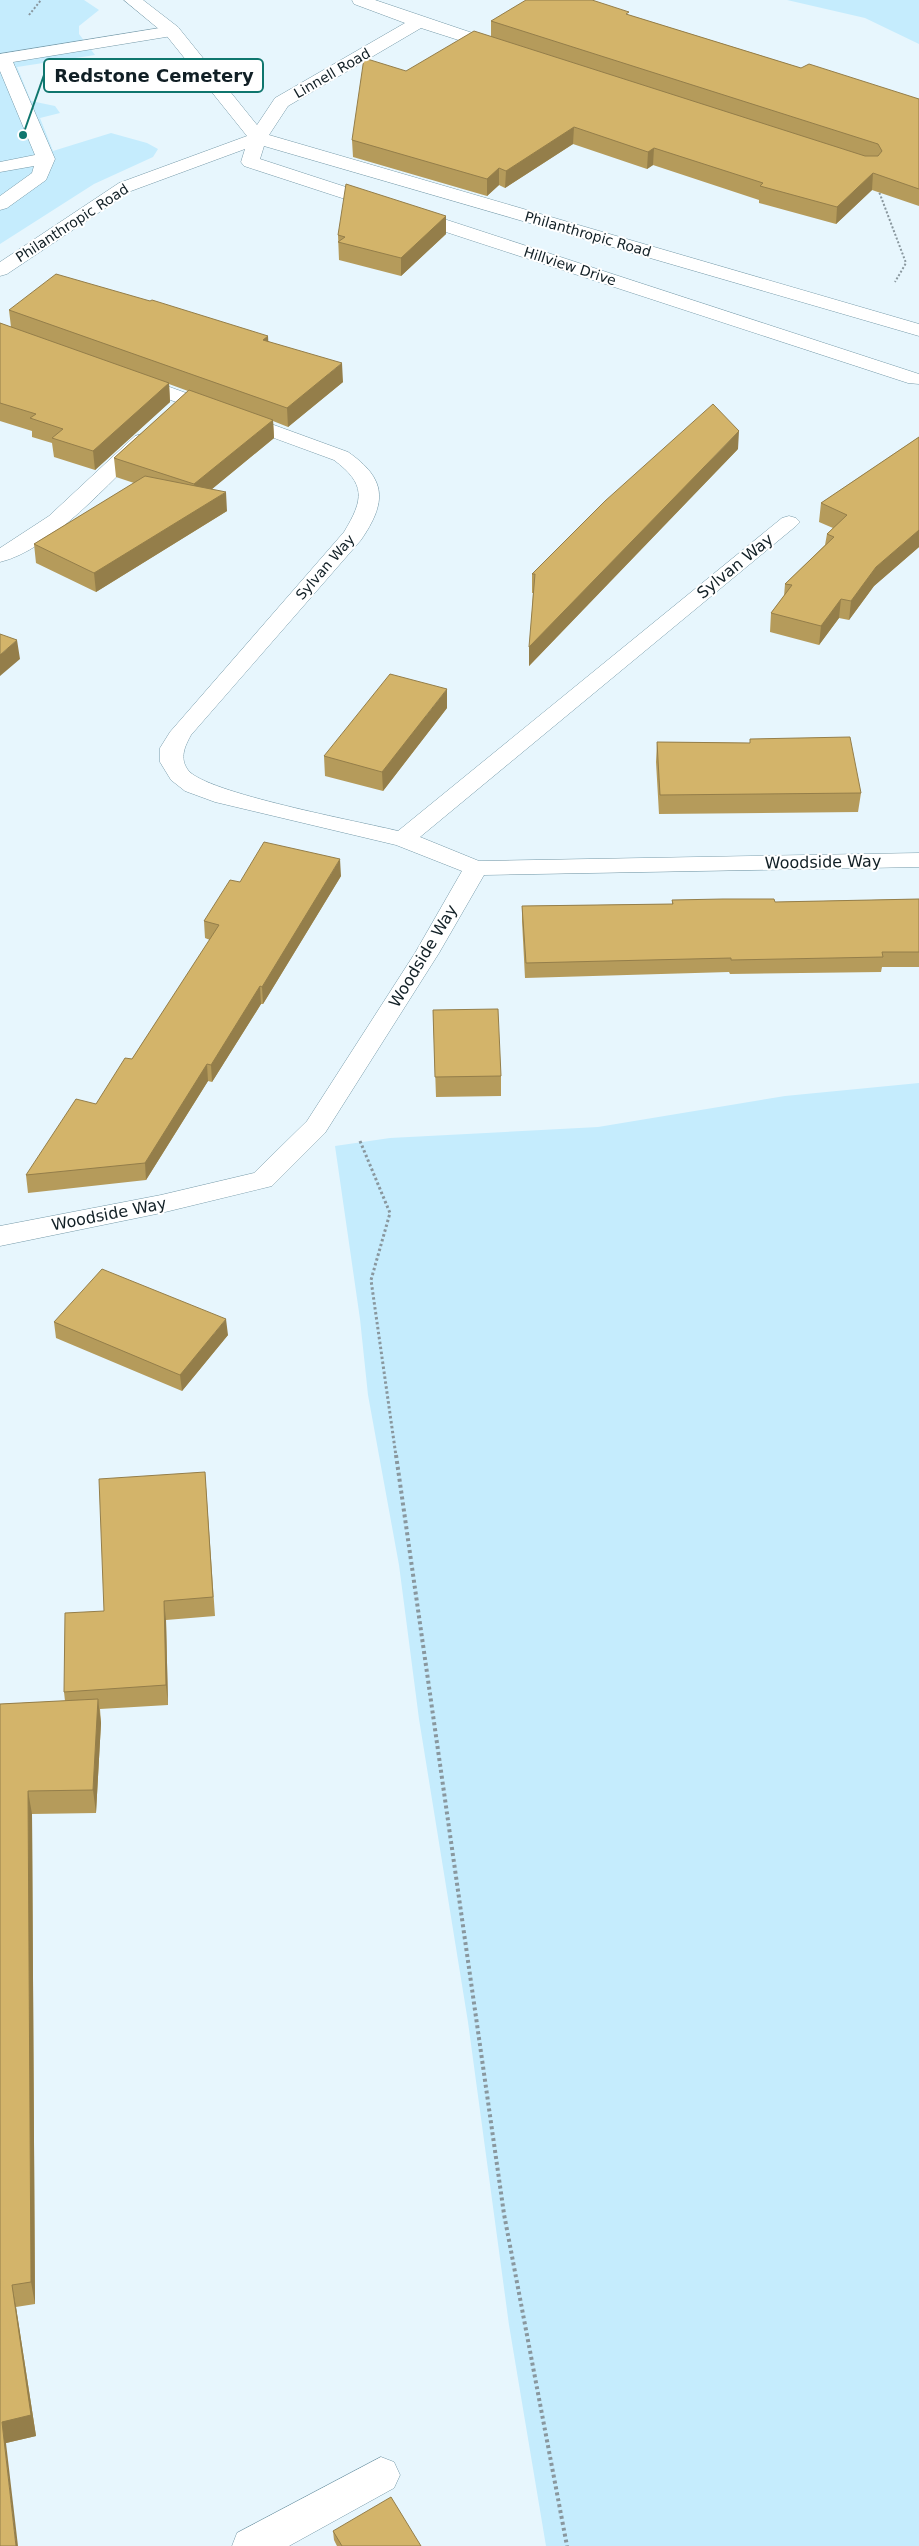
<svg xmlns="http://www.w3.org/2000/svg" width="919" height="2546" viewBox="0 0 919 2546" font-family="'DejaVu Sans',sans-serif">
<style>
.green{fill:#c5ecfd}
.lines{fill:none;stroke-linecap:round;stroke-linejoin:round}
.service-casing{stroke:#769aa9;stroke-width:1}
.minor-casing{stroke:#769aa9;stroke-width:1}
.path-far2{stroke:#89979e;stroke-width:2;stroke-dasharray:2 2;stroke-linecap:butt}
.path-far1{stroke:#89979e;stroke-width:3;stroke-dasharray:2.5 2.5;stroke-linecap:butt}
.path{stroke:#89979e;stroke-width:4;stroke-dasharray:3 3;stroke-linecap:butt}
.service{fill:#fff;fill-rule:evenodd}
.minor{fill:#fff;fill-rule:evenodd}
.wall{fill:#b59b5b}
.shaded-wall{fill:#947e4a}
.building{fill:#d3b46a;stroke:#947e4a}
.labels{text-anchor:middle;dominant-baseline:central;stroke-width:4;stroke-linejoin:round;paint-order:stroke}
.far-street-label{font-size:14px;fill:#111f25;stroke:#fff}
.street-label{font-size:16px;fill:#111f25;stroke:#fff}
.leader{fill:none;stroke:#0f766e;stroke-width:2}
.callout-dot{fill:#0f766e;stroke:#fff;stroke-width:2}
.callout{fill:#fff;stroke:#0f766e;stroke-width:2}
.callout-label{font-size:18px;text-anchor:middle;font-weight:bold;fill:#111f25}
</style>
<rect width="100%" height="100%" fill="#e7f6fd"/>
<path class="green" d="M0 0H84L99 10 79 26V34L95 55 17 67 31 101 55 106 60 113 40 118 53 151 111 133 147 143 158 149 153 157 94 184 0 244Z
M787 0H919V44L865 18Z
M919 1083V2546H546L509 2325 468 2022 419 1719 399 1565 368 1395 360 1319 335 1146 390 1138 598 1127 785 1096Z"/>
<g class="lines">
<defs>
<path id="service" d="M172 26 178 27 180 31 178 35 13 62 55 159 46 180 7 208 0 210V196L32 173 34 166 0 172V162L35 155 0 71V54Z
M142 434 149 436 152 440 149 444C111 481 51 550 0 562V548L49 516 135 436Z
M381 2457 394 2462 400 2475 394 2488 289 2546H232L237 2533Z"/>
<path id="minor" d="M124 0H143L178 27 257 125 275 98 405 23 354 4 352 0H375L505 44 508 48 505 52 499 53 421 28 288 106 269 135 919 324V336L264 146 260 159 919 374V384L908 383 244 166 241 162 245 149 131 191 7 274 0 276V262L119 183 247 136 166 35Z
M134 374 348 452C387 479 387 502 361 540L191 735C185 746 179 758 188 770 205 793 362 822 398 831L782 518 789 516 796 518 800 522 796 526 420 837 479 861 919 853V867L484 875 439 953 325 1133 272 1186 161 1213 0 1246V1226L161 1195 254 1173 307 1121 415 953 462 871 396 845 215 802 185 791 171 780 160 762V748L170 732 344 532C364 499 366 484 334 460L127 384 124 380 127 376Z"/>
</defs>
<use href="#service" class="service-casing"/>
<use href="#minor" class="minor-casing"/>
<path class="path-far2" d="M29 15 41 0
M878 189 906 263 895 282"/>
<path class="path-far1" d="M360 1141 390 1213 371 1280 396 1456"/>
<path class="path" d="M396 1455 504 2214 567 2546"/>
<use href="#service" class="service"/>
<use href="#minor" class="minor"/>
</g>
<path class="wall" d="M629 15 801 68 919 99V206L872 190 836 224 759 203V200L653 165 647 169 573 144 505 188 499 185 487 196 353 157 352 140 491 36V21Z
M446 216V234L401 276 339 260 338 235Z
M9 310 268 336V341L343 382 288 427 273 421 274 438 212 489 227 511 96 592 36 563 34 544 134 483 116 477 114 458 188 391 169 384 170 402 95 470 54 457 52 443 32 437V431L0 421V323L11 327Z
M919 437V547L874 586 849 620 839 618 819 645 770 632 771 613 784 596 785 584 825 545 827 534 833 528 819 522 821 503Z
M738 449 529 666 533 593H532V574Z
M447 708 383 791 325 776 324 756Z
M750 739 861 793 858 812 659 814 656 762 657 742 750 743Z
M341 876 263 1004H261L212 1082 208 1081 146 1180 28 1193 26 1175 96 1104 132 1059 210 940 205 938 204 921 240 882Z
M919 899V967H882L881 972 730 974 729 972 525 978 522 921V906L672 904V900L775 902Z
M433 1010 501 1076V1096L436 1097Z
M54 1322 228 1335 182 1391 56 1338Z
M205 1472 215 1616 166 1620 168 1705 100 1709 101 1723 96 1813 32 1814 35 2304 16 2307 36 2436 6 2443 0 2546V1704L65 1701 64 1692 104 1611Z
M333 2531 421 2546H337L334 2540Z"/>
<path class="shaded-wall" d="M574 127 573 144 505 188 506 171Z
M654 148 653 165 647 169 648 152Z
M499 168V185L487 196V179Z
M873 173 872 190 836 224 837 207Z
M446 216V234L401 276V258Z
M268 336 269 354 263 340Z
M342 363 343 382 288 427 287 408Z
M169 383 170 402 95 470 93 451Z
M273 420 274 438 195 503 194 484Z
M739 431 738 449 529 666V647Z
M226 492 227 511 96 592 94 573Z
M919 530V547L874 586 849 620 851 601 876 567Z
M841 599 839 618 819 645 821 626Z
M17 640 20 659 0 676V655Z
M447 689V708L383 791 382 772Z
M340 859 341 876 263 1004 262 987Z
M260 986 261 1004 212 1082 211 1065Z
M207 1064 208 1081 146 1180 145 1163Z
M226 1319 228 1335 182 1391 180 1375Z
M164 1601 166 1620 168 1705 166 1685Z
M98 1699 101 1723 96 1813 93 1790Z
M28 1791 32 1814 35 2304 31 2282Z
M12 2285 16 2307 36 2436 6 2443 18 2546H16L2 2422Z"/>
<path class="building" d="M526 0H592L629 12 626 14 801 68 809 64 919 99V189L873 173 837 207 760 186 763 183 654 148 648 152 574 127 506 171 499 168 487 179 352 140 364 58 406 71 474 31 865 156H878L882 151 878 144 491 21Z
M346 184 446 216 401 258 338 242 345 237 338 235Z
M56 274 150 301 152 300 268 336 263 340 342 363 287 408 9 310Z
M0 323 169 383 93 451 52 438 63 429 30 418 36 414 0 403Z
M189 390 273 420 194 484 114 458Z
M713 404 739 431 529 647 535 574H532L605 501Z
M919 437V530L876 567 851 601 841 599 821 626 771 613 792 585 785 584 834 537 827 534 847 515 821 503Z
M145 476 226 492 94 573 34 544Z
M0 634 17 640 0 655Z
M390 674 447 689 382 772 324 756Z
M850 737 861 793 660 795 657 742 750 743V739Z
M264 842 340 859 262 987 260 986 211 1065 207 1064 145 1163 26 1175 76 1099 96 1104 125 1058 132 1059 219 925 204 921 230 880 240 882Z
M723 899H774L775 902 919 899V952H882L883 957 731 960V958L526 963 522 906 673 904 672 900Z
M498 1009 501 1076 435 1077 433 1010Z
M102 1269 226 1319 180 1375 54 1322Z
M205 1472 213 1597 164 1601 166 1685 64 1692 65 1613 104 1611 99 1479Z
M98 1699 93 1790 28 1791 31 2282 12 2285 31 2415 2 2422 16 2546H0V1704Z
M391 2497 421 2546H342L333 2531Z"/>
<g class="labels">
<g class="far-street-label">
<text transform="translate(332 73) rotate(-30)">Linnell Road</text>
<text transform="translate(72 223) rotate(-33)">Philanthropic Road</text>
<text transform="translate(588 234) rotate(16)">Philanthropic Road</text>
<text transform="translate(570 266) rotate(18)">Hillview Drive</text>
<text transform="translate(325 567) rotate(-49)">Sylvan Way</text>
</g>
<g class="street-label">
<text transform="translate(735 566) rotate(-39)">Sylvan Way</text>
<text transform="translate(823 862) rotate(-1)">Woodside Way</text>
<text transform="translate(423 956) rotate(-59)">Woodside Way</text>
<text transform="translate(109 1214) rotate(-11)">Woodside Way</text>
</g>
</g>
<path class="leader" d="M23 135L44 75"/>
<circle class="callout-dot" cx="23" cy="135" r="5"/>
<rect class="callout" x="44" y="59" width="219" height="33" rx="5"/>
<g class="callout-label">
<text x="154" y="82">Redstone Cemetery</text>
</g>
</svg>
